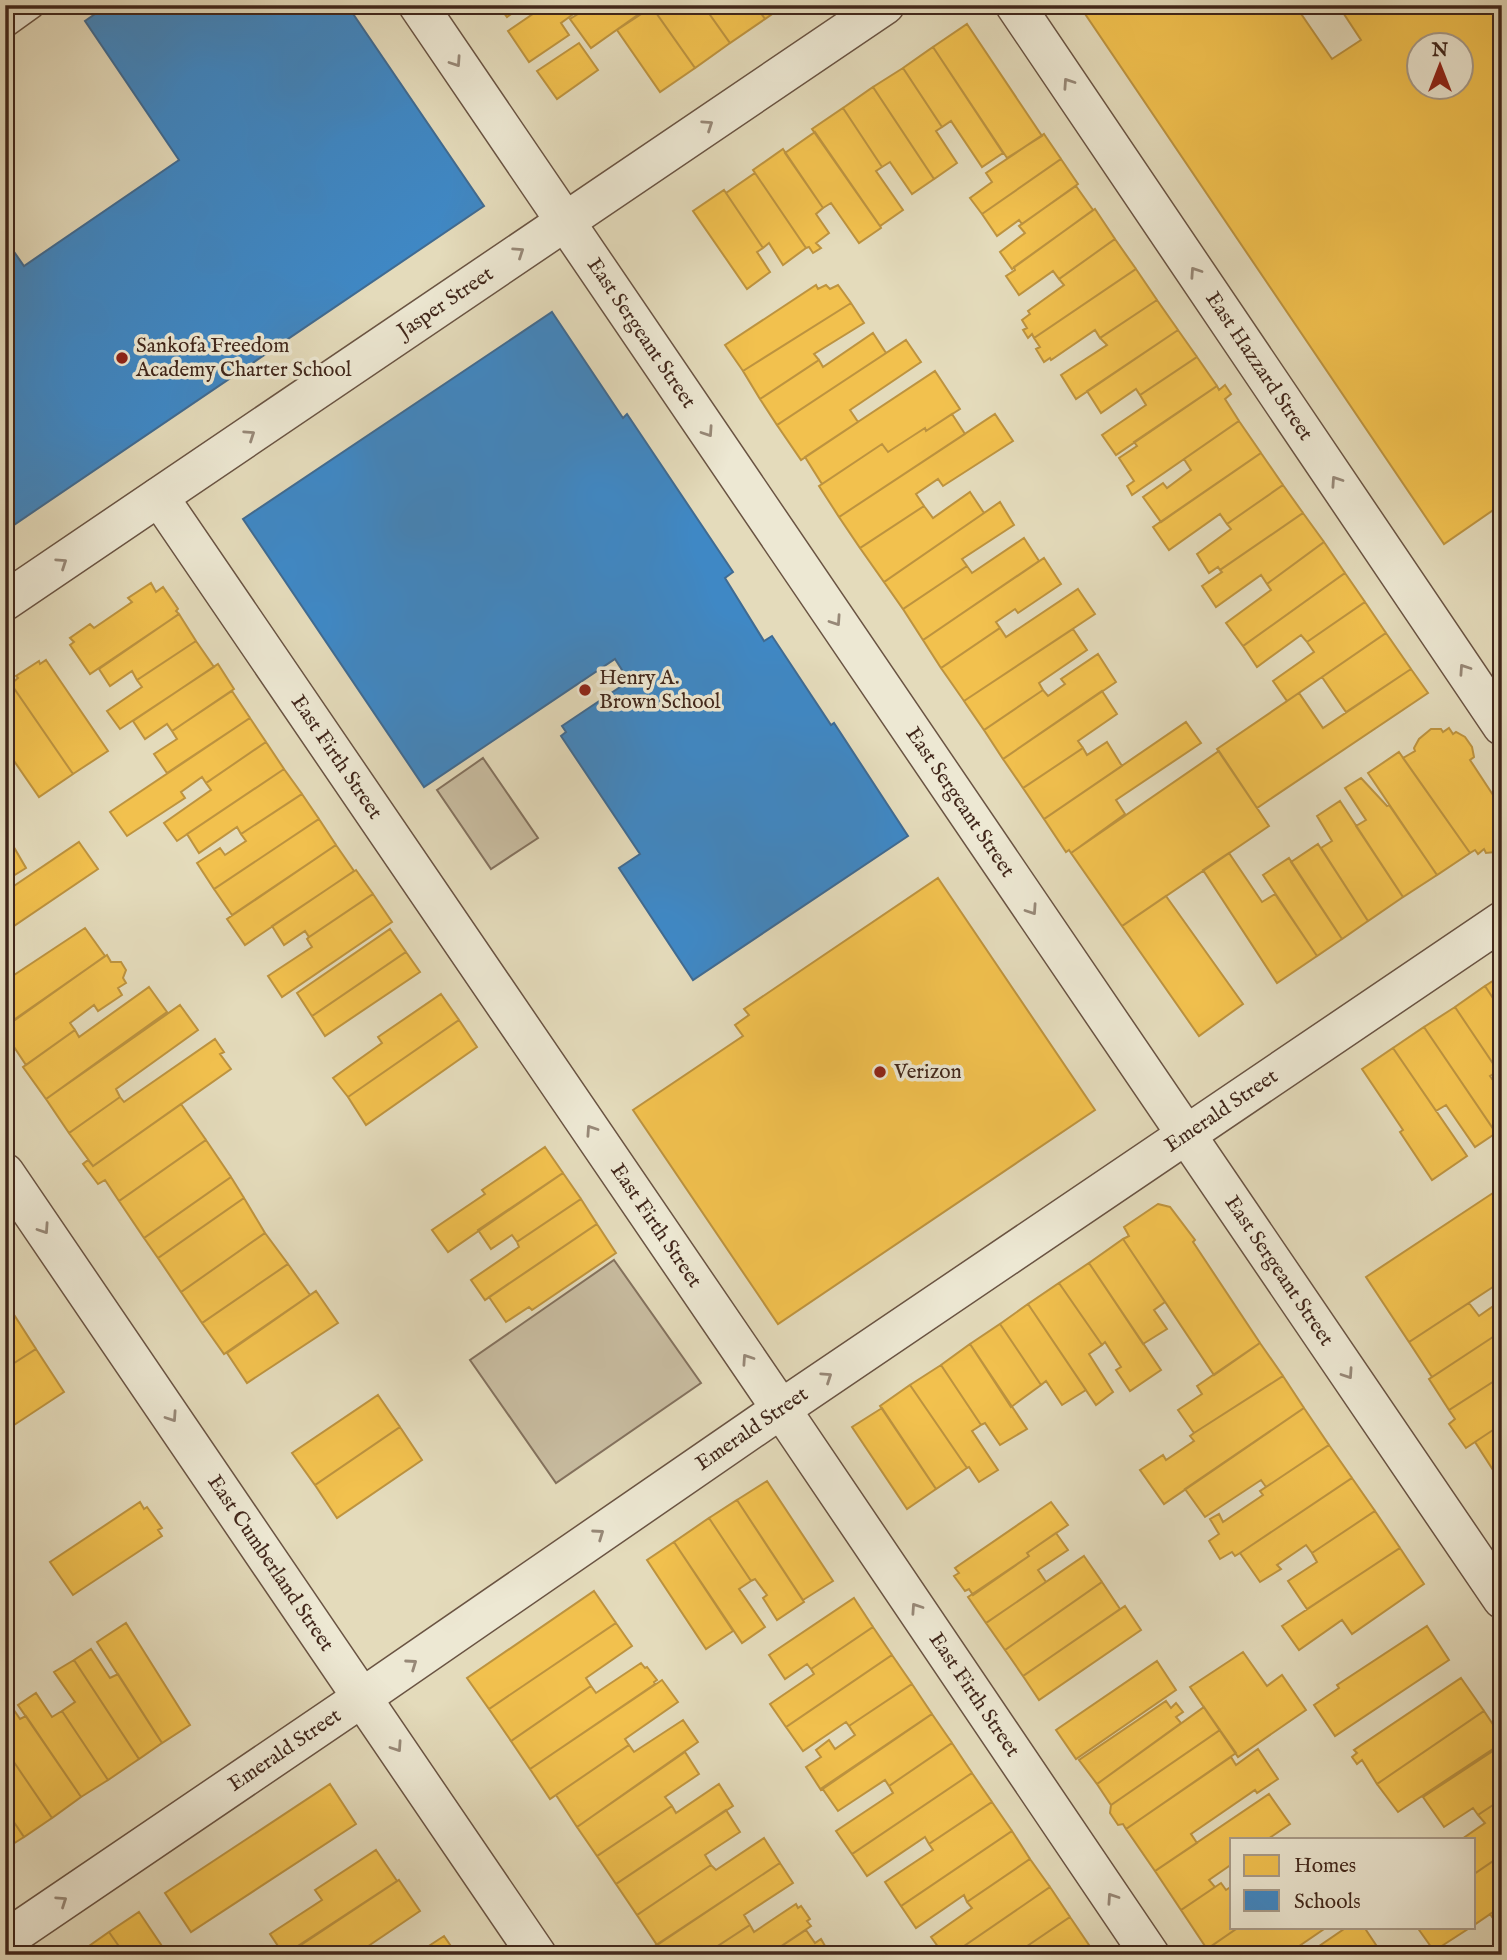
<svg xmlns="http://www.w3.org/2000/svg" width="1507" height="1960" viewBox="0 0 1507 1960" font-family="'IM FELL English',serif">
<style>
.green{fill:#c8bca0;stroke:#84725e;stroke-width:2}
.homes{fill:#f2c14e;stroke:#bd933f;stroke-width:2;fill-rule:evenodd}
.schools{fill:#3f88c5;stroke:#406b92;stroke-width:2}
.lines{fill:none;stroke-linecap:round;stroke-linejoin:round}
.service-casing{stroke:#6a5443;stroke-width:31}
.minor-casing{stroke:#6a5443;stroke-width:41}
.service{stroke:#ede8d3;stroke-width:28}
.minor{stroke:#ede8d3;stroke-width:38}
.oneway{stroke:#978877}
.poi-dot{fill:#8f2418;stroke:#ede8d3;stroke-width:2.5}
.labels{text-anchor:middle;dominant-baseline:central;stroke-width:7;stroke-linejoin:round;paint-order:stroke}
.street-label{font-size:21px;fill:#41271b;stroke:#ede8d3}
.poi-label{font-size:21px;fill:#41271b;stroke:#ede8d3;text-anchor:start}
</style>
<rect width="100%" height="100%" fill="#e4dbbb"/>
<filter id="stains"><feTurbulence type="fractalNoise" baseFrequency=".00286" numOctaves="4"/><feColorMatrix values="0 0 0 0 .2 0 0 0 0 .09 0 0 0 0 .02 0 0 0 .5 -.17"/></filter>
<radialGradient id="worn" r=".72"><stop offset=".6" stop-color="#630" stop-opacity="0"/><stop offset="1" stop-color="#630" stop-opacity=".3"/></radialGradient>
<path class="green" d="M483 758 538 838 491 869 437 790Z
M614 1260 701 1383 556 1483 470 1360Z"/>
<path class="homes" d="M498 5H524L507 17Z
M546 5H565L572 15 561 23 569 35 529 62 508 31Z
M573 5H643L646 9 591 48 570 19 578 14Z
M654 5H703L730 43 695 68 652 7Z
M703 5H755L765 19 730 43Z
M755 5H785L765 19Z
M1079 5H1295L1332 59 1361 40 1338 5H1502V92L1500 93 1502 96V504L1444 544ZM1420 46H1462V88H1420Z
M652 7 695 68 660 92 617 30Z
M967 24 1042 136 1007 158 933 47Z
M579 43 598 70 557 99 537 71Z
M933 47 1003 153 982 167 951 121 942 127 903 68Z
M903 68 942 127 936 131 957 163 934 179 873 87Z
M873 87 934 179 912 194 890 162 882 167 843 108Z
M843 108 882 167 876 171 903 210 880 226 812 129Z
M815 132 880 226 881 228 859 243 831 203 823 208 785 153Z
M1044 134 1061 159 982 214 970 198 992 182 986 173Z
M783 149 823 208 816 214 829 233 816 243 821 248 813 253 809 247 806 248 753 170Z
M1061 159 1078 184 1022 224 1019 220 997 236 982 214Z
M755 173 806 248 783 265 769 243 763 248 726 193Z
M1076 186 1093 210 1012 269 1000 252 1025 233 1019 226Z
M724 190 763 248 757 252 770 272 747 289 693 211Z
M1095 209 1115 239 1059 279 1053 271 1019 295 1006 276 1015 270 1014 267Z
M1115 239 1136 269 1034 338 1032 334 1028 338 1023 330 1027 328 1022 320 1030 314 1028 311 1064 285 1059 279Z
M1136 269 1157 300 1100 338 1095 330 1051 360 1050 358 1044 362 1036 349 1040 347 1034 338Z
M816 285 818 289 826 285 830 289 838 285 851 303 743 371 725 345Z
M1157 300 1178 330 1076 399 1061 375 1107 345 1100 338Z
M851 303 864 323 814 354 819 360 760 399 743 371Z
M1178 330 1197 357 1140 395 1136 389 1101 413 1087 391Z
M873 333 886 353 777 425 760 399 819 360 823 367Z
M906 340 921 362 850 410 858 422 801 460 777 425Z
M1197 357 1217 386 1116 455 1102 435 1146 405 1140 395Z
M935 371 960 409 926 431 925 428 888 452 882 444 822 484 805 457Z
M1225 385 1231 394 1225 399 1239 421 1132 495 1127 486 1134 481 1119 458 1137 446 1134 442 1217 386 1219 390Z
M952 414 965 434 839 517 819 486 882 444 888 452 925 428 926 431Z
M995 414 1013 441 943 486 938 479 916 494 924 506 860 548 839 517Z
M1239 421 1261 453 1161 522 1143 497 1163 483 1167 488 1191 470 1184 459Z
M1261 453 1283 485 1227 524 1220 514 1169 550 1153 527Z
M1283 485 1303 513 1220 570 1218 567 1209 573 1197 554 1231 529 1227 524Z
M970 492 984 513 884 582 860 548 924 506 933 518Z
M1000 502 1014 525 962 559 967 566 903 609 884 582Z
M1303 513 1324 542 1267 584 1261 575 1216 607 1202 586 1222 572 1220 570Z
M1024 538 1039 561 923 640 903 609 967 566 972 573Z
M1324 542 1345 573 1243 646 1226 623 1271 590 1267 584Z
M1044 558 1061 584 1018 613 1015 609 996 622 1000 628 941 668 923 640Z
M1345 573 1365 602 1307 642 1301 635 1257 667 1243 646Z
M151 583 156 592 163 587 178 609 176 611 179 614 90 674 70 645 74 642 70 638 90 624 94 628 132 602 128 598Z
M1078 589 1095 614 964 701 941 668 1000 628 1006 637Z
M1365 602 1386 633 1287 701 1273 681 1314 652 1307 642Z
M179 614 196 641 137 680 132 671 110 686 99 669Z
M1073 629 1087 650 1039 683 1043 690 984 730 964 701Z
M1386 633 1411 669 1346 712 1322 677Z
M196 641 214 667 120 729 107 711 142 687 137 680Z
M1098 654 1116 682 1003 759 984 730 1043 690 1048 696 1065 684 1061 679Z
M46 660 108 751 73 774 11 684 18 678 16 676 39 661 40 664Z
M218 664 234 689 172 731 167 724 145 739 133 721Z
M1411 669 1428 693 1257 808 1217 749 1299 693 1323 728Z
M5 681 8 685 11 684 73 774 39 797 5 748Z
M232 691 250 718 167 773 154 754 177 739 172 731Z
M1102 691 1117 714 1078 741 1083 748 1023 788 1003 759Z
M250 718 266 742 206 783 202 777 181 792 185 798 127 836 110 812Z
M1186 722 1201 743 1116 800 1125 814 1071 853 1069 850 1066 852 1044 819Z
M1449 728 1453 734 1456 732 1465 737 1472 747 1474 757 1470 760 1495 798 1499 796 1502 797V847L1495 852 1486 853 1484 849 1478 854 1475 850 1470 853 1403 758 1415 751 1414 748 1419 739 1431 729H1441L1443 732Z
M266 742 284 769 177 841 164 823 211 790 206 783Z
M1107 742 1122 766 1044 819 1023 788 1083 748 1087 755Z
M1219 751 1269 826 1122 926 1071 853Z
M1399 752 1470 853 1437 875 1368 773Z
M284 769 302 794 241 834 237 827 199 853 187 834Z
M1361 778 1387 806 1389 805 1437 875 1403 897 1356 826 1366 820 1345 788Z
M302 794 319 819 214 889 197 863 220 848 225 855 246 841 241 834Z
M1340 801 1403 897 1368 921 1321 848 1332 841 1317 816Z
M319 819 336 845 232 915 214 889Z
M8 837 26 868 5 881V838Z
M79 842 98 869 5 932V892Z
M1318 844 1368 921 1342 939 1291 862Z
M336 845 354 871 245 945 227 919Z
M1229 853 1262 902 1275 894 1317 956 1277 983 1203 870Z
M1289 858 1342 939 1317 956 1263 875Z
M356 870 373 894 309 937 305 931 284 945 272 926Z
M938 878 1095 1110 778 1324 633 1110 743 1036 735 1025 749 1015 744 1009Z
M373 894 392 922 282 997 268 976 312 947 307 939 309 937Z
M1166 896 1243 1004 1199 1036 1122 926Z
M85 928 105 956 8 1025 5 1022V981Z
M390 929 406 952 312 1016 297 993Z
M406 952 420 972 325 1036 312 1016Z
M107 955 111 962H121L126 970 123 978 126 983 118 988 122 995 98 1011 94 1005 70 1023 75 1030 26 1065 10 1041 5 1045V1026Z
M1502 975V1012L1485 986Z
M1485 986 1502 1012V1069L1498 1071 1455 1007Z
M149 987 167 1012 46 1099 23 1067 75 1030 79 1037Z
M441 994 459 1020 348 1097 333 1078 382 1043 378 1037Z
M180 1005 198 1030 116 1089 120 1097 69 1133 46 1099Z
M1455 1007 1498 1071 1490 1076 1502 1093V1133L1498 1136 1424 1027Z
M459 1020 477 1047 366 1125 348 1097Z
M1424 1027 1496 1133 1475 1147 1446 1105 1436 1111 1393 1048Z
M215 1039 224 1052 220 1054 231 1069 93 1166 69 1133 120 1097 124 1102Z
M1393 1048 1467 1156 1432 1180 1400 1132 1403 1130 1362 1069Z
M181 1104 206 1140 119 1201 105 1180 98 1184 83 1164 88 1160 93 1166Z
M206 1140 231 1177 144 1238 119 1201Z
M545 1147 563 1173 448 1252 432 1230 485 1194 482 1190Z
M563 1173 581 1199 517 1242 512 1235 491 1249 478 1230Z
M231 1177 244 1198 158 1258 144 1238Z
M1502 1187V1281L1409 1342 1366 1277Z
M244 1198 265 1233 181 1292 158 1258Z
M581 1199 597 1224 485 1300 471 1280 519 1247 517 1242Z
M1158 1204 1170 1207 1195 1240 1193 1242 1260 1343 1214 1375 1123 1239 1129 1236 1124 1227Z
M597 1224 616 1253 532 1310 529 1307 506 1322 489 1297Z
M265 1233 288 1264 202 1323 181 1292Z
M1123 1239 1165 1302 1154 1310 1167 1329 1143 1344 1089 1263Z
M1089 1263 1161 1370 1130 1391 1116 1370 1121 1367 1105 1342 1102 1345 1059 1283Z
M288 1264 310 1295 224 1354 202 1323Z
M1059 1283 1102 1345 1089 1354 1113 1392 1096 1405 1028 1304Z
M316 1291 338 1323 247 1383 227 1353Z
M1502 1300V1331L1432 1377 1409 1342 1469 1303 1479 1316Z
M1028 1304 1086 1390 1062 1405 1046 1381 1041 1385 1000 1324Z
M11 1310 36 1349 5 1369V1313Z
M1000 1324 1041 1385 1011 1407 970 1344Z
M1502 1331V1376L1449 1410 1429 1379Z
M1260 1343 1283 1376 1194 1433 1178 1410 1202 1394 1197 1386Z
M970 1344 1027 1429 1000 1445 985 1423 981 1425 941 1365Z
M36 1349 64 1392 5 1431V1369Z
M941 1365 981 1425 972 1431 998 1470 979 1482 969 1467 967 1468 910 1385Z
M1283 1376 1304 1408 1164 1504 1140 1470 1163 1455 1166 1460 1194 1441 1190 1436 1194 1433Z
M1502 1376V1424L1466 1448 1449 1424 1455 1419 1449 1410Z
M910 1385 967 1468 936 1489 880 1406Z
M378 1395 400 1427 315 1485 292 1453Z
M882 1408 936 1489 907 1509 852 1427Z
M1304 1408 1329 1445 1266 1487 1261 1480 1205 1517 1185 1489Z
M1502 1424V1468L1495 1473 1475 1442Z
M400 1427 422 1460 337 1518 315 1485Z
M1329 1445 1352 1478 1240 1553 1235 1556 1232 1552 1220 1559 1209 1541 1219 1534 1210 1519 1219 1514 1223 1522 1263 1495 1260 1491Z
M1352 1478 1375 1511 1312 1553 1306 1545 1277 1565 1281 1569 1260 1582 1240 1553Z
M767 1481 833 1581 803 1600 737 1500Z
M737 1500 804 1602 777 1620 763 1598 767 1595 755 1579 751 1581 709 1518Z
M140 1502 144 1509 147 1507 162 1528 158 1530 162 1536 73 1595 50 1562Z
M1051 1502 1068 1525 1027 1553 1029 1556 973 1595 969 1589 965 1591 954 1576 959 1573 955 1568Z
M1375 1511 1400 1548 1307 1609 1288 1581 1317 1562 1312 1553Z
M709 1518 751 1581 739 1589 765 1627 742 1643 674 1542Z
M1056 1533 1068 1550 1038 1570 1046 1582 986 1623 968 1597 1029 1556 1027 1553Z
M674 1542 733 1631 706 1649 647 1560Z
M1400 1548 1424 1584 1352 1634 1342 1620 1299 1650 1282 1626Z
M1084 1556 1102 1582 1005 1650 986 1623Z
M1102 1582 1120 1609 1023 1676 1005 1650Z
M594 1591 616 1623 489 1709 467 1678Z
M854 1598 873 1627 811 1669 807 1664 785 1679 769 1655Z
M1125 1606 1141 1630 1039 1700 1023 1676Z
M126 1623 190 1725 162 1743 97 1642Z
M616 1623 632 1646 586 1678 591 1686 511 1741 489 1709Z
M1427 1626 1449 1660 1335 1736 1314 1705 1339 1688 1337 1685Z
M873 1627 892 1655 786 1727 770 1704 814 1674 811 1669Z
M91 1649 110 1678 118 1674 162 1743 139 1759 74 1660Z
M1243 1652 1267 1686 1282 1675 1306 1710 1238 1757 1190 1687Z
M892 1655 912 1684 849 1726 846 1722 803 1751 786 1727Z
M74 1660 139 1759 108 1780 62 1711 75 1702 54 1672Z
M1157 1661 1176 1690 1076 1759 1056 1730Z
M641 1663 645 1668 647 1667 657 1680 654 1682 655 1684 530 1769 511 1741 591 1686 596 1693Z
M1461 1678 1484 1711 1377 1784 1362 1760 1357 1764 1352 1757 1357 1753 1354 1750Z
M662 1680 678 1702 625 1739 629 1745 550 1799 530 1769Z
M912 1684 932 1714 821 1790 806 1767 821 1757 816 1750 829 1740 835 1749 855 1735 849 1726Z
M36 1693 52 1717 62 1711 108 1780 81 1797 18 1705Z
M5 1697 20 1719 26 1716 81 1797 52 1818 5 1749V1740L8 1738 5 1735Z
M1166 1701 1171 1708 1176 1703 1183 1712 1176 1717 1181 1723 1097 1784 1079 1760Z
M1204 1707 1220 1730 1111 1805 1097 1784Z
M1484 1711 1502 1738V1743L1398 1812 1377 1784Z
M932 1714 952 1743 889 1786 885 1780 838 1811 822 1788Z
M683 1720 698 1742 577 1827 556 1795 629 1745 634 1752Z
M1220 1730 1236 1753 1126 1829 1123 1824 1118 1825 1110 1813 1111 1805Z
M952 1743 972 1773 852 1854 836 1831 893 1793 889 1786Z
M1502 1745V1799L1478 1815 1473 1808 1444 1827 1423 1797Z
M5 1749 52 1818 24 1837 5 1809Z
M1258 1749 1278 1779 1257 1793 1255 1790 1191 1834 1197 1843 1155 1871 1126 1829 1231 1757 1236 1765Z
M685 1752 699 1774 665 1797 672 1806 597 1856 577 1827Z
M972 1773 992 1802 929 1844 925 1837 867 1876 852 1854Z
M330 1784 356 1824 191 1932 165 1893Z
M719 1784 733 1806 616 1884 597 1856 672 1806 676 1813Z
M1269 1794 1290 1824 1268 1839H1232V1864L1209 1880 1215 1887 1181 1910 1155 1871Z
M1502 1799V1855L1474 1874V1839H1462L1485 1823 1478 1815Z
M992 1802 1012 1831 901 1906 885 1882 933 1850 929 1844Z
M5 1809 24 1837 5 1849Z
M726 1810 740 1832 705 1855 711 1865 637 1915 616 1884Z
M1012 1831 1030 1859 967 1902 964 1895 916 1928 901 1906Z
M764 1838 780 1863 657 1945 637 1915 711 1865 716 1870Z
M376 1850 397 1881 284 1955 270 1934 322 1900 315 1890Z
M1502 1855V1906L1474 1925V1874Z
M1030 1859 1050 1887 951 1955H944L931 1937 972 1908 967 1902Z
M780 1863 793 1883 744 1915 750 1925 704 1955H654L650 1949Z
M399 1880 420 1911 355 1955 339 1953 303 1955 298 1947Z
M1221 1883 1226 1890 1232 1886V1927H1239L1207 1949 1181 1910Z
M1050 1887 1070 1917 1014 1955H951Z
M796 1904 798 1908 801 1906 810 1919 807 1921 811 1926 768 1955H704L750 1925 754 1932Z
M1502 1906V1931L1490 1914Z
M139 1912 168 1955H125L109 1932Z
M1070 1917 1091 1948 1080 1955H1014Z
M1239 1927H1327L1286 1955H1211L1207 1949Z
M1347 1927H1364L1378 1948 1368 1955H1306Z
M1417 1927H1471L1434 1951Z
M806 1930 815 1943 821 1939 825 1946 819 1950 821 1953 819 1955H768Z
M109 1932 125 1955H80L79 1953Z
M444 1936 457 1955H415Z"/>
<path class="schools" d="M108 5H347L484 206 5 531V239L24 266 179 160 85 21Z
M552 312 623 418 627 414 733 572 725 578 764 641 772 636 831 725 834 723 908 836 693 980 619 868 640 854 561 736 566 732 562 726 629 681 615 659 424 787 243 519Z"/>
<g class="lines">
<defs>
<path id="service" d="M5 23 30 5"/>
<g id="minor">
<path id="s1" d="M418 5 1502 1599"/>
<path id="s2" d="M1015 5 1502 726"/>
<path id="s3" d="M159 497 781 1409 1150 1955"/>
<path id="s4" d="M5 601 885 5"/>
<path id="s5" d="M5 1173 537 1955"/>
<path id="s6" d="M5 1940 363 1697 781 1409 1502 921"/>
</g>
</defs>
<use href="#service" class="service-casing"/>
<use href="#minor" class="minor-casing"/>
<use href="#service" class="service"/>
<use href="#minor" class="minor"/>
</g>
<defs><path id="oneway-chevron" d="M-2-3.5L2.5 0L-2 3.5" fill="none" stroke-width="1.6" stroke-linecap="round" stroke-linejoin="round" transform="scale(1.75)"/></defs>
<g class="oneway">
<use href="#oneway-chevron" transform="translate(456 62) rotate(56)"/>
<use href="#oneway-chevron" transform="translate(1068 83) rotate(-124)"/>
<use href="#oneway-chevron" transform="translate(708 125) rotate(-34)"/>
<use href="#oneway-chevron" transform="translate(519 252) rotate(-34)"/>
<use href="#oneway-chevron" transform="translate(1195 272) rotate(-124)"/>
<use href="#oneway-chevron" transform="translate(708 432) rotate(56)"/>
<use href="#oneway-chevron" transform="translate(250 435) rotate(-34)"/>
<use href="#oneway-chevron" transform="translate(1336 481) rotate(-124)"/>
<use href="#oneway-chevron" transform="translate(62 563) rotate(-34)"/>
<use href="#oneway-chevron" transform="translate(836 621) rotate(56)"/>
<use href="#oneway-chevron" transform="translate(1464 669) rotate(-124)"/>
<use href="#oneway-chevron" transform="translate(1032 910) rotate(56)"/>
<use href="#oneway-chevron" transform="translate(591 1130) rotate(-124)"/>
<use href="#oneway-chevron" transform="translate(44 1229) rotate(56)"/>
<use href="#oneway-chevron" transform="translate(747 1359) rotate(-124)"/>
<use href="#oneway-chevron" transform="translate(1348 1374) rotate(56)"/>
<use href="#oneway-chevron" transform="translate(827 1377) rotate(-34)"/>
<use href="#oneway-chevron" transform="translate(172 1417) rotate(56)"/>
<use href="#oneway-chevron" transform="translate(599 1534) rotate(-35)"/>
<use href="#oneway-chevron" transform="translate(916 1608) rotate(-124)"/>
<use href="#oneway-chevron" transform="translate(412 1664) rotate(-35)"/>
<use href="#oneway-chevron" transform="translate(397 1747) rotate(56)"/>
<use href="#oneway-chevron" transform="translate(1112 1898) rotate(-124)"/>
<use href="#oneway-chevron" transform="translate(62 1901) rotate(-34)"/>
</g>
<g class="poi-dot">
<circle cx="122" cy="358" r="7"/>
<circle cx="585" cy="690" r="7"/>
<circle cx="880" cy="1072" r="7"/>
</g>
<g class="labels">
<g class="street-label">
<text stroke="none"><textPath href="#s4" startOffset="532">Jasper Street</textPath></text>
<text stroke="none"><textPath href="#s1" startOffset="397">East Sergeant Street</textPath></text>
<text stroke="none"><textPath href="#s2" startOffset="436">East Hazzard Street</textPath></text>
<text stroke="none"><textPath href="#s3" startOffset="315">East Firth Street</textPath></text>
<text stroke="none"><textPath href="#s1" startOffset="964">East Sergeant Street</textPath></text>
<text stroke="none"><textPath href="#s6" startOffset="1472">Emerald Street</textPath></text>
<text stroke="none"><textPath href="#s3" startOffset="882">East Firth Street</textPath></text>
<text stroke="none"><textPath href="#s1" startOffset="1531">East Sergeant Street</textPath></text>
<text stroke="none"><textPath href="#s6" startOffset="905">Emerald Street</textPath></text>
<text stroke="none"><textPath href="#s5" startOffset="472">East Cumberland Street</textPath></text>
<text stroke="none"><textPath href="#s3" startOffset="1449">East Firth Street</textPath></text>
<text stroke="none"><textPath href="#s6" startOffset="338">Emerald Street</textPath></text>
</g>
<g class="poi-label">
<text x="136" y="346">Sankofa Freedom<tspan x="136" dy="24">Academy Charter School</tspan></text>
<text x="599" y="678">Henry A.<tspan x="599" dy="24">Brown School</tspan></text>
<text x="894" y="1072">Verizon</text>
</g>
</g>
<rect width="1507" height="1960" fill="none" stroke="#e4dbbb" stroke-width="28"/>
<rect x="7" y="7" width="1493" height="1946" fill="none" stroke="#41271b" stroke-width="3.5"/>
<rect x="14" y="14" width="1479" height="1932" fill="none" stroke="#41271b" stroke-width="2"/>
<rect x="1230" y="1838" width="245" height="91" fill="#ede8d3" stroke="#a89b89" stroke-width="2"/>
<rect x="1244" y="1855" width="35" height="21" fill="#f2c14e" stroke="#a89b89" stroke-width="2"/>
<text x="1294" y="1872" font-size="21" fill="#41271b">Homes</text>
<rect x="1244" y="1890" width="35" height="21" fill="#3f88c5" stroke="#a89b89" stroke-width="2"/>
<text x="1294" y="1908" font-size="21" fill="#41271b">Schools</text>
<g transform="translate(1440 66)"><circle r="33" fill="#ede8d3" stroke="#a89b89" stroke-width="2"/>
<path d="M0-5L12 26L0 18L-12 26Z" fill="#8f2418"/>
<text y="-10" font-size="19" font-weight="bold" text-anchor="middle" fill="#41271b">N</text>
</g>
<rect width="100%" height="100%" filter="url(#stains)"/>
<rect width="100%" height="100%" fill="url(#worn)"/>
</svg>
